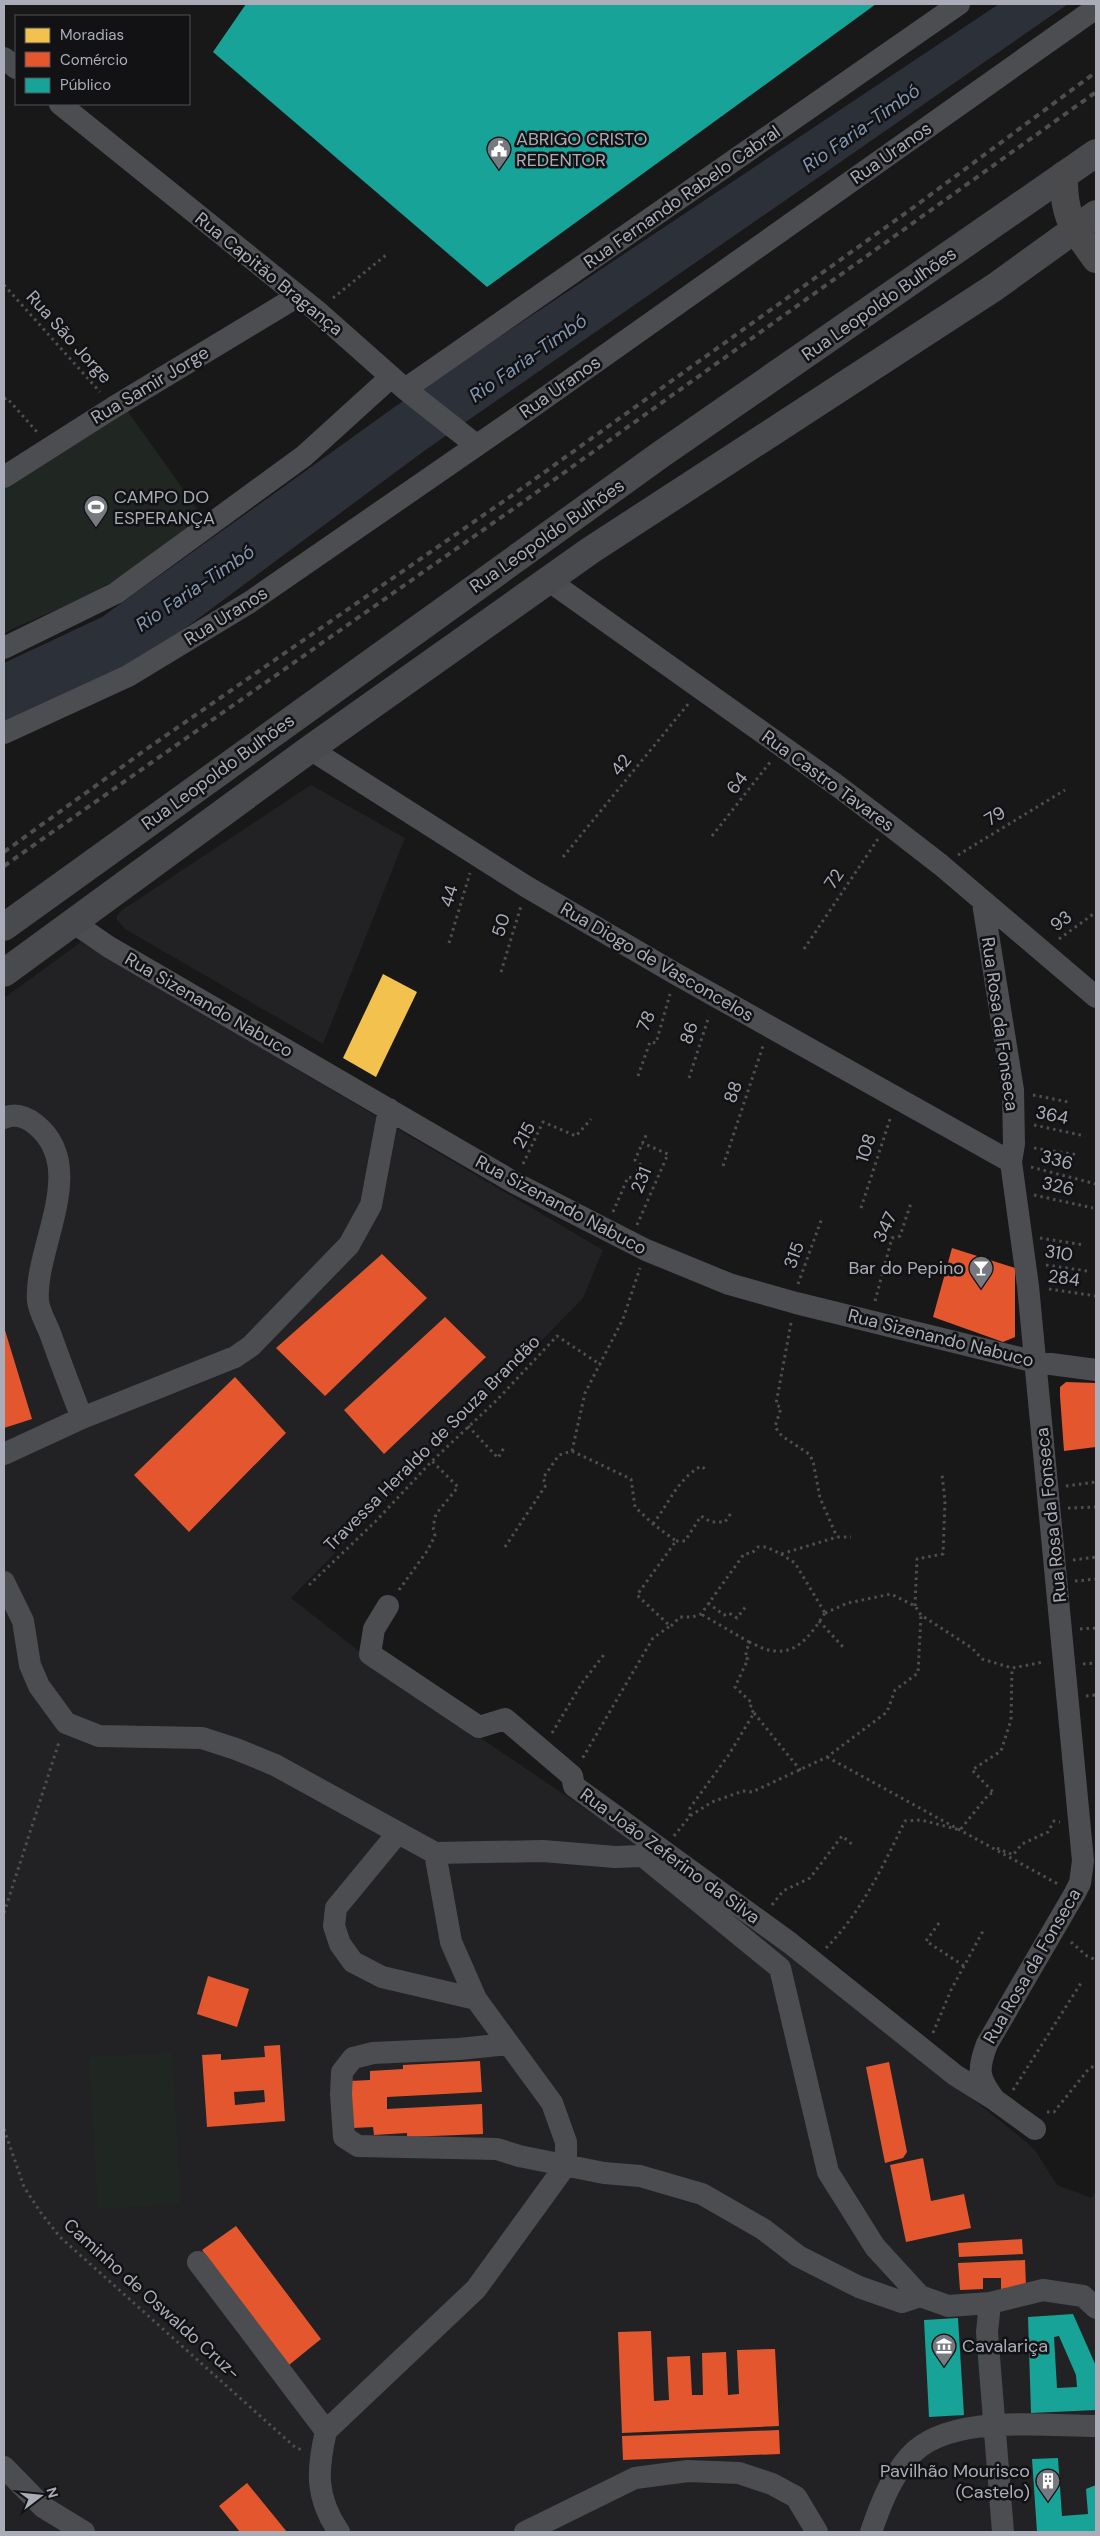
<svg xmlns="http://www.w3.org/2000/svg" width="1100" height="2536" viewBox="0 0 1100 2536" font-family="'DM Sans',sans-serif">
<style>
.built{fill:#222224}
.green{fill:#202722}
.water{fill:#2c3139}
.homes{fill:#f2c14e}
.shops{fill:#e4572e;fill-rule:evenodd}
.public{fill:#17a398;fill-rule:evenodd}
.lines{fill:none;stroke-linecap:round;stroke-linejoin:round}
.path{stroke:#4e4f52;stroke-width:3;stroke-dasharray:2.5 4;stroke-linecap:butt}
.minor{stroke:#4c4d51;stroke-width:22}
.major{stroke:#494a4d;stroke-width:28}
.highway{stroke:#4a4a4d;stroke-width:28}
.rail{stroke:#4c4e50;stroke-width:4;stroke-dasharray:6 5;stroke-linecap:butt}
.labels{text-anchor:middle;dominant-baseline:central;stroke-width:5;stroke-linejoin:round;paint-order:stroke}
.poi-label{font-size:18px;fill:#aaadb8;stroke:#121214;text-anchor:start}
.street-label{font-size:18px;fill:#aaadb8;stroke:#121214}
.water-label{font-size:19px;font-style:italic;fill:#8297b2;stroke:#121214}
</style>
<rect width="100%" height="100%" fill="#181818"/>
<path class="built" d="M311 785 405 838 323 1044 125 929 117 920V915L125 908Z
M81 942 603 1250 583 1298 291 1598 355 1648 473 1733 714 1895 1018 2135 1035 2150 1057 2185 1092 2198 1096 2189V2532H4V998Z"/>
<path class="green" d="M121 402 203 517C173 540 144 563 112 582 77 602 40 616 4 633V479Z
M172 2052 181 2204 98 2209 89 2057Z"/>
<path class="water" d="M999 4H1068L424 451 149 655 4 722V663L102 617 396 406Z"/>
<path class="homes" d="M383 974 417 992 376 1077 343 1058Z"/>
<path class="shops" d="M952 1248 1015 1268V1337L1003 1342 933 1317Z
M382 1254 427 1298 325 1396 276 1348Z
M445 1317 486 1357 384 1454 344 1410Z
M4 1327 32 1419 4 1428Z
M235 1377 286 1433 189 1532 134 1475Z
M1066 1382 1096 1383V1447L1064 1451 1060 1396V1387Z
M208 1976 249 1989 237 2027 197 2014Z
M280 2045 285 2121 207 2127 202 2055 221 2054V2060L265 2057 264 2046ZM264 2090 265 2102 235 2105 234 2092Z
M480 2061 482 2092 387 2097V2109L482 2104 483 2134 407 2137V2133L374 2135 373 2127 353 2128 350 2081 370 2080V2071L403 2069V2065Z
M889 2062 907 2152 903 2158 885 2163 866 2067Z
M923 2158 931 2201 964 2194 971 2228 906 2242 890 2165Z
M236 2226 321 2339 289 2365 202 2250Z
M1022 2239 1023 2254 959 2257 958 2243Z
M1025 2260 1026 2287 1001 2289V2278H983V2289L960 2290 958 2263Z
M651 2331 654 2401 669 2400 667 2357 690 2356 692 2395H703L702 2353 726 2352 728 2395 739 2394 737 2350 775 2349 779 2426 622 2433 618 2332Z
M779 2430 780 2454 623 2460 622 2436Z
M247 2483 287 2532H240L219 2506Z"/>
<path class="public" d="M246 4H876L487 287 213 52Z
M1073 2314 1096 2366V2410L1031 2413 1028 2317ZM1059 2336 1076 2375 1077 2387 1057 2388 1054 2337Z
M958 2318 964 2415 929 2417 924 2320Z
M1058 2458 1062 2516 1088 2514 1086 2489 1096 2485V2532H1037L1032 2459Z"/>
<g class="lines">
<path class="path" d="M4 285 100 392
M333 298 386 255
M4 399 7 398 37 432
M712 836 771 761
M958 855 1065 790
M563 857 689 703
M1059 939 1096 912
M449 943 470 873
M804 949 878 839
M501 972 521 906
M638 1076 650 1042 656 1043 670 994
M689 1078 709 1016
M1033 1095 1068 1102
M1034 1125 1085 1136
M1034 1148 1079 1155
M523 1164 543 1122 576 1136 591 1119
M723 1166 763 1046
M1031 1167 1096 1184
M1034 1195 1093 1208
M861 1208 891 1116
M613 1212 628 1177 635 1178 640 1164 635 1160 647 1133
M637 1225 668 1154 642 1143
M1040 1238 1084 1245
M1046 1265 1087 1271
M798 1284 822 1218
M1049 1289 1096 1296
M875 1301 892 1238 900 1236 911 1203
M791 1323 776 1404 781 1408 775 1427 782 1436 809 1454 813 1461 820 1498 837 1537
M468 1426 498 1458 505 1446
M572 1451 631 1479 635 1507 653 1524 676 1541 637 1595 670 1626 653 1638 582 1759
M572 1451 585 1393 623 1319 640 1268
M1066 1486 1096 1482
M1068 1508 1096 1507
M653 1524C669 1503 677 1480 701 1466L708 1471
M676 1541H685L701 1516 711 1522H725L731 1513
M505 1547 546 1485 543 1478 559 1455 572 1451
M781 1554 795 1563 825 1613
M1073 1560 1096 1557
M1075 1581 1096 1579
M309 1585 376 1521 432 1461 497 1400 557 1336 601 1365
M399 1590 427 1551 435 1536 433 1527 436 1514 458 1487 432 1461
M708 1603 724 1615 729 1613 737 1618 747 1605
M915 1606 917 1559 943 1554 945 1501 942 1475
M825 1613 848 1603 891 1594 915 1606 921 1615 972 1648 982 1659 1012 1668 1044 1662
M819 1621 844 1648
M671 1626 680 1617H692L701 1614 744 1554 752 1553 758 1547H766L781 1554 837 1537H851
M1080 1629 1096 1628
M749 1642C757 1645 766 1651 775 1651 799 1654 813 1631 825 1613
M1083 1664 1096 1663
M1086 1696 1096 1695
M754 1713 801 1771
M552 1733 582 1683 606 1652
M827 1757 1058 1884
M690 1816V1808L728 1756 754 1713 750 1708 752 1703 735 1687 748 1659 745 1658 749 1642 701 1614
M674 1836 690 1816 712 1802 743 1791 752 1792 827 1757 887 1712 895 1690 918 1673 921 1615
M997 1848 1013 1855 1022 1844 1048 1832 1054 1821 1060 1822
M772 1905 783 1891 810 1878 842 1836 853 1845
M4 1913 59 1742
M939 1923 926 1941 964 1966
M1071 1942 1087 1956 1096 1960
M826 1948C861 1913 883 1866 905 1821L921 1820 960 1830 989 1794 994 1793 972 1770 1001 1751 1011 1720 1012 1668
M933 2033 951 1990 983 1931
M1013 2090 1081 1983
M1047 2112H1054L1087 2071 1096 2064
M4 2129 24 2187 41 2213 60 2237 296 2448 303 2450"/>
<path class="minor" d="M4 58 16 68
M60 104 317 311 405 389 476 445
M405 389 959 4
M4 477 114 407 298 296
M548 580 835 784 888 824 941 865 1096 997
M4 648 116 593 304 456 391 377
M4 733 128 676 250 602 515 419 1096 8
M310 749 527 887 676 974 1011 1162
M983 903 1013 1090 1014 1144 1011 1162 1028 1286 1083 1861 1080 1883 1075 1893 987 2044C977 2070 978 2078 995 2100
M74 923 109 947 515 1183 646 1250 729 1284 796 1303 1036 1362 1096 1370
M4 1118C15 1113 26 1117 35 1124 90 1167 34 1247 38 1301 39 1311 46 1323 50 1333 60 1361 71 1390 82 1418
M4 1454 82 1418 235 1357 251 1346 349 1245 371 1205 389 1109
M4 1582 23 1621 30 1665 39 1686 66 1723 99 1736 202 1738 236 1749 275 1765 435 1853 543 1851 615 1857 643 1856 780 1968 828 2172 875 2247 920 2296 948 2306 990 2303 1043 2290 1083 2296 1096 2308
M388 1606 374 1629 370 1654 479 1727 505 1719 572 1776 574 1786 790 1943 955 2075 995 2100 1035 2129
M397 1834 336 1908 334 1926 340 1944 353 1962 382 1977 476 1999
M508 2044 459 2049 373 2053 353 2058 342 2072 341 2094 344 2137 358 2146 497 2149 519 2156 604 2173 640 2176 702 2194 763 2229 798 2256 859 2287 902 2302 920 2296
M198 2262 326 2431
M990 2303 987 2332 1003 2532
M4 2467 43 2507 84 2532
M339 2532C315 2497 317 2470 326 2431L476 2289 566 2165V2142L552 2103 476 1999 451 1942 435 1853
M525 2532 635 2478 688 2471 739 2473 772 2484 796 2497 817 2532
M871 2532C880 2506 890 2479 909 2457 947 2413 1043 2426 1096 2426"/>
<path class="major" d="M4 927 660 455 1096 153
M4 973 310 749 591 550 995 287 1096 214"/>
<path class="highway" d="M1064 175C1063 217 1073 227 1096 259"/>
<path class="rail" d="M4 852 148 748 514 494 914 207 1096 72
M4 866 523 502 1096 92"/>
</g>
<defs>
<symbol id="civic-pin" viewBox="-11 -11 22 30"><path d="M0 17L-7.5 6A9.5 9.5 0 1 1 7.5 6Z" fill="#777980" stroke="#121214"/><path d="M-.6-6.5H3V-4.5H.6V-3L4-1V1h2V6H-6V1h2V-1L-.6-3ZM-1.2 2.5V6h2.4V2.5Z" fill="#fff"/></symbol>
<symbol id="stadium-pin" viewBox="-11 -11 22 30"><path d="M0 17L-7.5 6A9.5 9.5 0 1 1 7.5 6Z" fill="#777980" stroke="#121214"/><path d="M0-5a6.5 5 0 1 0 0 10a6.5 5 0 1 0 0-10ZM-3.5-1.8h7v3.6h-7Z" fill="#fff"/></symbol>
<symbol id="bar-pin" viewBox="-11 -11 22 30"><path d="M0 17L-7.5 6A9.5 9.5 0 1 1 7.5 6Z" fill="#777980" stroke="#121214"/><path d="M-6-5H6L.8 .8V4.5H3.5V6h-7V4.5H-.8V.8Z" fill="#fff"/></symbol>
<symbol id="museum-pin" viewBox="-11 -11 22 30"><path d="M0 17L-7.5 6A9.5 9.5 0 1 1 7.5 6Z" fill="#777980" stroke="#121214"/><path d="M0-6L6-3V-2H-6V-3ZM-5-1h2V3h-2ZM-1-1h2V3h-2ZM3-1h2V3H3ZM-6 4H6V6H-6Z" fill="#fff"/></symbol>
<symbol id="building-pin" viewBox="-11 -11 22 30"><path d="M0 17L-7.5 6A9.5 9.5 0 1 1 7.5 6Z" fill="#777980" stroke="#121214"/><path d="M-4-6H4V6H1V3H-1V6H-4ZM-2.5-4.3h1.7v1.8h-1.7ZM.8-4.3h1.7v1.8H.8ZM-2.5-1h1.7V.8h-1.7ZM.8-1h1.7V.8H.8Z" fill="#fff"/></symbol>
</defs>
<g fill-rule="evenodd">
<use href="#civic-pin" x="485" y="135" width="28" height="38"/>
<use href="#stadium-pin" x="82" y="493" width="28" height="38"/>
<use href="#bar-pin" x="967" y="1254" width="28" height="38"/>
<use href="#museum-pin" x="930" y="2332" width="28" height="38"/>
<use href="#building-pin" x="1034" y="2467" width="28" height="38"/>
</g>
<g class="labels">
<g class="poi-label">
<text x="516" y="139">ABRIGO CRISTO<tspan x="516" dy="21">REDENTOR</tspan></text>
<text x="114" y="497">CAMPO DO<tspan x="114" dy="21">ESPERANÇA</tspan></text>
<text x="964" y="1268" text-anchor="end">Bar do Pepino</text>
<text x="962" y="2346">Cavalariça</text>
<text x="1030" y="2471" text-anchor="end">Pavilhão Mourisco<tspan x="1030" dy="21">(Castelo)</tspan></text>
</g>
<g class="street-label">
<text transform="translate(891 153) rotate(-35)">Rua Uranos</text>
<text transform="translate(682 197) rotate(-35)">Rua Fernando Rabelo Cabral</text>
<text transform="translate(269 274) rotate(39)">Rua Capitão Bragança</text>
<text transform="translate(879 304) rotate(-35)">Rua Leopoldo Bulhões</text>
<text transform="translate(69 337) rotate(48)">Rua São Jorge</text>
<text transform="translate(150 385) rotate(-31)">Rua Samir Jorge</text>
<text transform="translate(560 387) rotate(-35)">Rua Uranos</text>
<text transform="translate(547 536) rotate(-35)">Rua Leopoldo Bulhões</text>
<text transform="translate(226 616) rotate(-32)">Rua Uranos</text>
<text transform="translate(621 765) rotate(-51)">42</text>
<text transform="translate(218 772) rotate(-36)">Rua Leopoldo Bulhões</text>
<text transform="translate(828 781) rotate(36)">Rua Castro Tavares</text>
<text transform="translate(737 783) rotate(-52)">64</text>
<text transform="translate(995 816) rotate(-31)">79</text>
<text transform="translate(834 879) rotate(-56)">72</text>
<text transform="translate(449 896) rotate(-73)">44</text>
<text transform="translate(1061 921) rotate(-37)">93</text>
<text transform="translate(501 925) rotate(-73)">50</text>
<text transform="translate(657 962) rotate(30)">Rua Diogo de Vasconcelos</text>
<text transform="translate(209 1005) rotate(30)">Rua Sizenando Nabuco</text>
<text transform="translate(646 1021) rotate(-67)">78</text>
<text transform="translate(1000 1024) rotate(82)">Rua Rosa da Fonseca</text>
<text transform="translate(689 1033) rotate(-71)">86</text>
<text transform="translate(733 1092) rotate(-71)">88</text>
<text transform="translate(1052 1115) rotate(12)">364</text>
<text transform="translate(524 1135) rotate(-61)">215</text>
<text transform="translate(866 1148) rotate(-72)">108</text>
<text transform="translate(1057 1160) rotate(15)">336</text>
<text transform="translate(641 1180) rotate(-67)">231</text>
<text transform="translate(1058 1186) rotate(13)">326</text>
<text transform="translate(561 1205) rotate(28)">Rua Sizenando Nabuco</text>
<text transform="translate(885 1227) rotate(-64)">347</text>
<text transform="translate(1059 1253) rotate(9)">310</text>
<text transform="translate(794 1255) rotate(-70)">315</text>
<text transform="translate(1064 1278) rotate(8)">284</text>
<text transform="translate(941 1338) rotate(14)">Rua Sizenando Nabuco</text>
<text transform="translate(432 1443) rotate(-45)">Travessa Heraldo de Souza Brandão</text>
<text transform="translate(1051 1515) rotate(-96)">Rua Rosa da Fonseca</text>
<text transform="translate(670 1856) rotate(36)">Rua João Zeferino da Silva</text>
<text transform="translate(1032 1966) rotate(-60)">Rua Rosa da Fonseca</text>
<text transform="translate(152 2299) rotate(42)">Caminho de Oswaldo Cruz-</text>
</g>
<g class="water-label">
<text transform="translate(861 128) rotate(-35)">Rio Faria-Timbó</text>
<text transform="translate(528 358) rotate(-35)">Rio Faria-Timbó</text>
<text transform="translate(195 588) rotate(-34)">Rio Faria-Timbó</text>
</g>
</g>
<rect width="1100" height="2536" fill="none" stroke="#aaadb8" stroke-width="10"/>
<rect x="15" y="15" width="175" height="90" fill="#121214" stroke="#4f5056"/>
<rect x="25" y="28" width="25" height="15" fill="#f2c14e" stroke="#4f5056"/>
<text x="60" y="40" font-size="15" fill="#aaadb8">Moradias</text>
<rect x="25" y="52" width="25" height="15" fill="#e4572e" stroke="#4f5056"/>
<text x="60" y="65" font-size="15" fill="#aaadb8">Comércio</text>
<rect x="25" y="78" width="25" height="15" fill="#17a398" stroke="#4f5056"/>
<text x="60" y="90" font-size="15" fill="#aaadb8">Público</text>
<g transform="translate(40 2496) rotate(74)" stroke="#121214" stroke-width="4" paint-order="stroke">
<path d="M0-4L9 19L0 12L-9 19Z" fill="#aaadb8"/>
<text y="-8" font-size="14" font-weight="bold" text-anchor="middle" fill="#aaadb8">N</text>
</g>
</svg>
